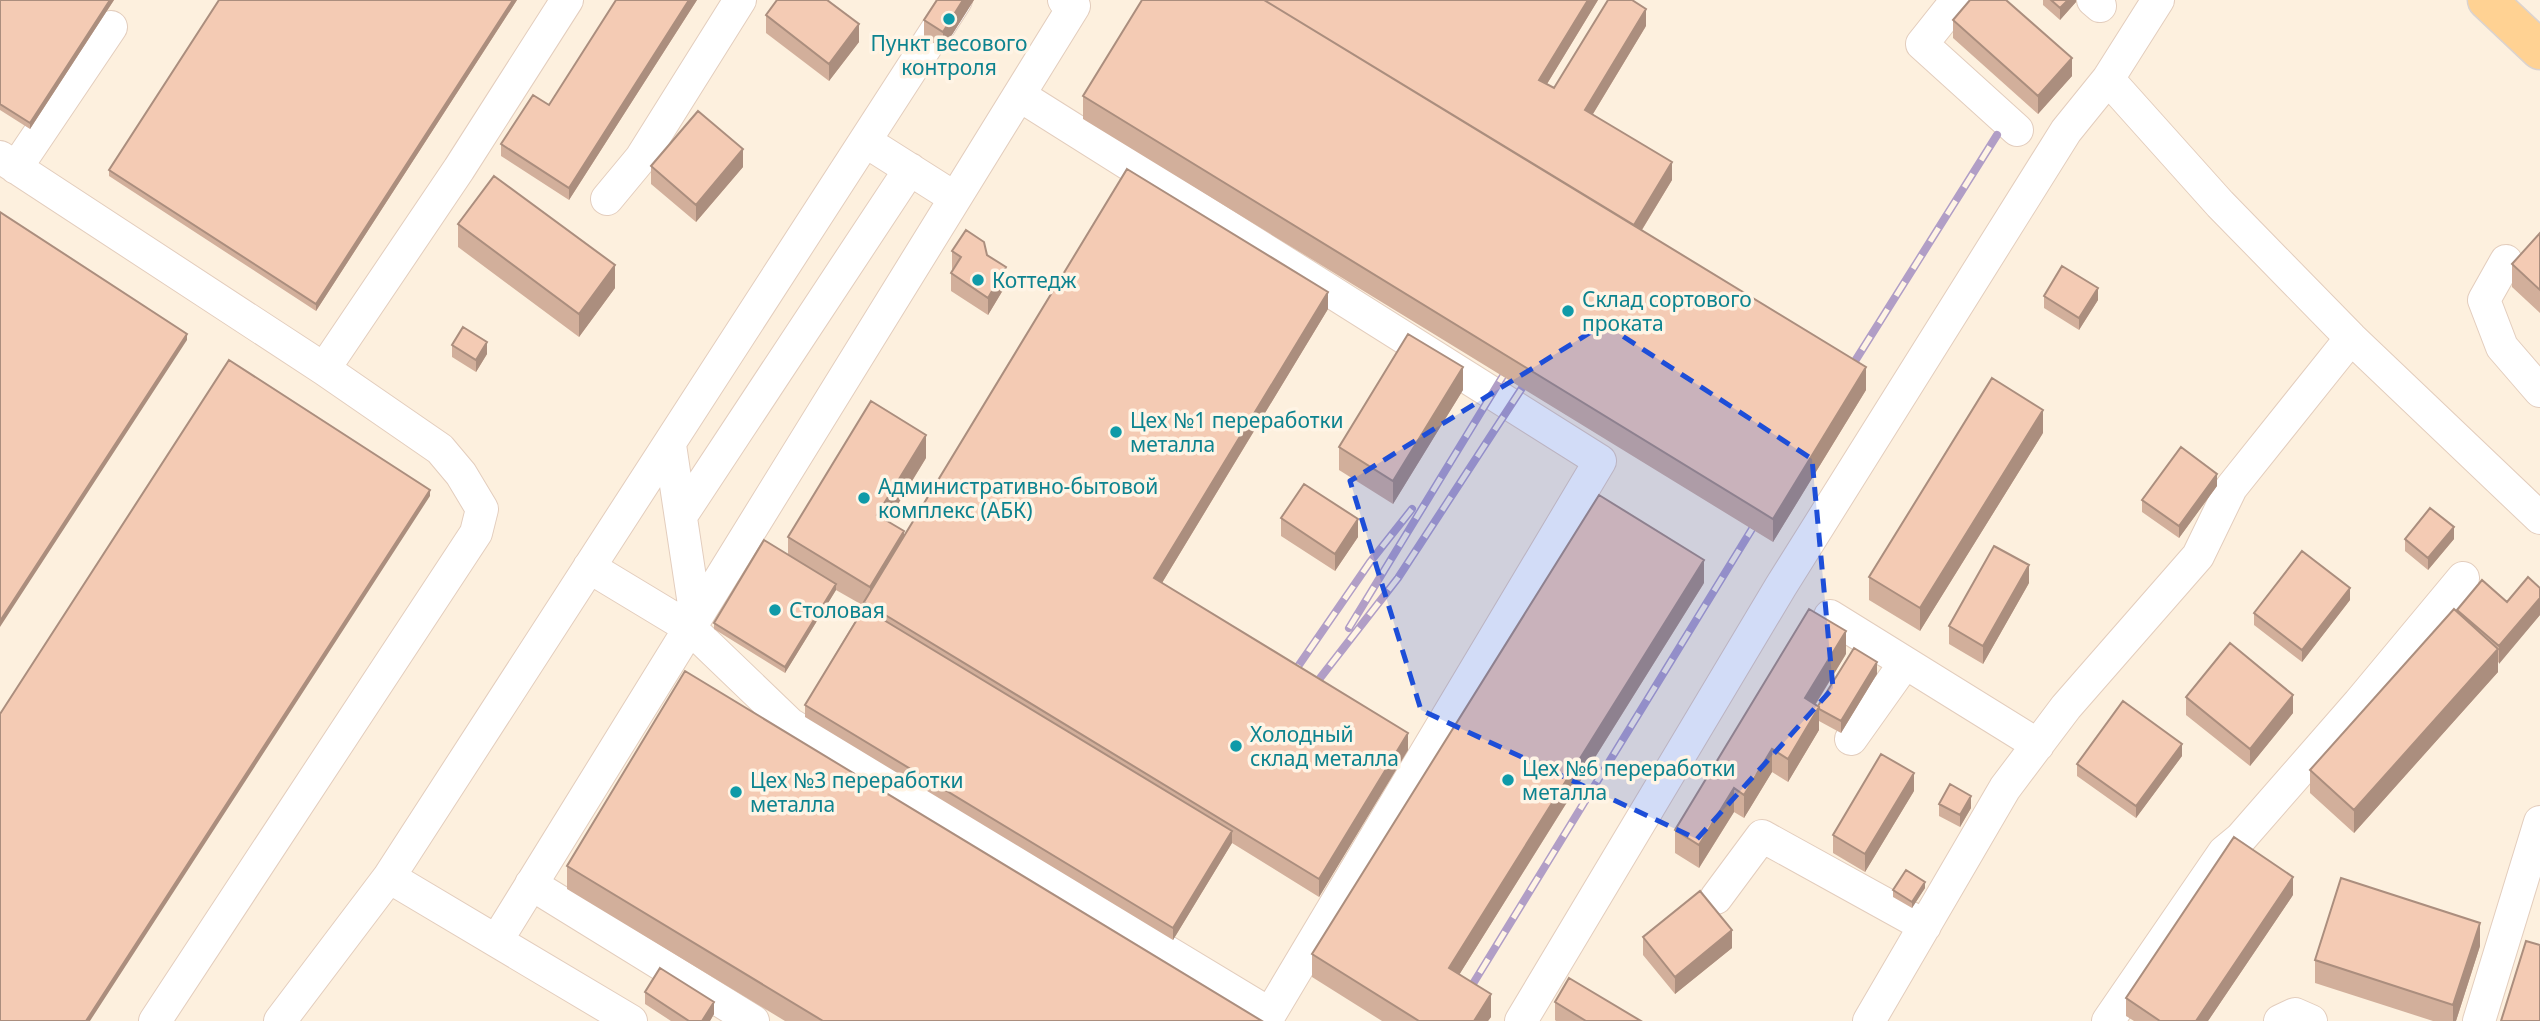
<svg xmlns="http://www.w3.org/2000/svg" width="2540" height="1021" viewBox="0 0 2540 1021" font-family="'Noto Sans',sans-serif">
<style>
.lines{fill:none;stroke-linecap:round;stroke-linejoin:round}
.minor-casing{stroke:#e3cdbd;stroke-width:34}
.major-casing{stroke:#dbd3cf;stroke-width:41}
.minor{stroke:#fff;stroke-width:32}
.major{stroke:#ffd293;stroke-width:38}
.rail-casing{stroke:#b19ec6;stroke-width:8}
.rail{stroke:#fff4e5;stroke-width:5;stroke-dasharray:16;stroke-linecap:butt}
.wall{fill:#d2af9b}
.shaded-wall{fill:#ab8e7e}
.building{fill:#f4cbb4;stroke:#ab8e7e;stroke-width:2}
.marked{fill:#1d4ed8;fill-opacity:0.2;stroke:#1d4ed8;stroke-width:5;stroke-dasharray:14 9;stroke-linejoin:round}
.culture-dot{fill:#0f9aa8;stroke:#fff4e5;stroke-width:2.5}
.labels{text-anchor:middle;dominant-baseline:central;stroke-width:7;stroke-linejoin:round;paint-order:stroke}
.culture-label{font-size:21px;fill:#0d838f;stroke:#fff4e5;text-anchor:start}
</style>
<rect width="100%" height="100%" fill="#fdf0de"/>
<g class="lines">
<defs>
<path id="minor" d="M1957 0 1922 44 2017 130
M2093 0 2100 6
M2108 79 2220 204 2351 338 2540 518
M865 141 955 198
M0 157 324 369 459 169 567 0
M16 168 111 27
M607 199 641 158 740 0
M2506 261 2484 300 2502 347 2540 391
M670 445 696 618
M681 516 910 169
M589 567 690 628 790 724 1270 1014 1600 461 1019 95
M1830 616 2038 745
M1851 739 1905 663
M531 884 753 1021
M1716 898 1762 836 1925 926
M497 940 1074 6 1064 0
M155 1021 476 533 482 509 461 474 440 449 324 369
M280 1021 389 877
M631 1021 389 877 956 0
M1521 1021 1781 586 2066 131 2108 79 2158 0
M1869 1021 2005 788 2066 707 2198 556 2231 488 2351 338
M2108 1021 2224 852 2241 838 2359 703 2463 578
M2280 1021 2295 1014 2311 1021
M2479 1021 2540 822"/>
<path id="major" d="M2487 0 2540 50"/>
</defs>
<use href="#minor" class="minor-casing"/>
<use href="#major" class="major-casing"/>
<use href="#minor" class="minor"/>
<use href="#major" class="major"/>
<defs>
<path id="rail" d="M1845 377 1997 135
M1349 628 1503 376
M1290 678 1370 562 1412 509
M1310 691 1398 578 1522 388
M1463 1000 1752 529"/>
</defs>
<use href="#rail" class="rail-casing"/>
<use href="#rail" class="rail"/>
</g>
<path class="wall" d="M0 0H114L30 129 0 110Z
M219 0H517L316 311 109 176V170Z
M616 0H697L569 200 501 156V144L549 105Z
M937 0H974L943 49 924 37V20Z
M1142 0H1598L1547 84 1554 88 1646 26 1593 114 1672 180 1642 230 1866 390 1773 542 1083 119V96Z
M2043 0H2076V2L2060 20 2043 5Z
M766 15 859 42 829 81 766 33Z
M1953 20 2072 76 2038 114 1953 38Z
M651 166 743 167 696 222 651 184Z
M458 224 615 288 579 337 458 247Z
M2540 233V313L2512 287V264Z
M952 251 987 255 1006 285 988 315 951 291V273L953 270 952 269Z
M2044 296 2098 300 2079 330 2044 308Z
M1328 309 1162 583 1408 750 1319 897 1232 843 1173 940 805 717V705L864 606 836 590 785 673 714 629V623L788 554V537L926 458 888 521 904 536Z
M452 345 487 354 476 372 452 357Z
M1463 390 1393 504 1339 470V447Z
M2043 433 1920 631 1869 600V577Z
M2217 486 2179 538 2142 512V500Z
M1281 518 1358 537 1335 571 1281 536Z
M2405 539H2454L2428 570 2405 551Z
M1704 583 1459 975 1491 1017 1488 1021H1382L1312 977V954Z
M2029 583 1983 664 1949 644V626Z
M2540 588V615L2498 663V672L2354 833 2310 793V770L2457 611 2507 602Z
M2350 600 2302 662 2254 625V613Z
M1846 654 1816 704 1818 706 1877 674 1841 733 1819 721V730L1788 782 1772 772 1744 818 1734 812 1699 868 1675 853V830Z
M2186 697 2293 713 2250 766 2186 715Z
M2182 756 2136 818 2077 776V764Z
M1914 791 1865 872 1833 853V835Z
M1939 804 1971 808 1960 827 1939 816Z
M567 866 1262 1021H785L567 889Z
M1925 888 1912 908 1893 897V890Z
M2293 895 2208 1021H2134L2126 1016V998Z
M1643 937 1732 948 1675 994 1643 955Z
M2480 946 2456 1021H2433L2315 983V960Z
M645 992 714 1014 710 1021H671L645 1004Z
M1555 1002 1641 1021H1556L1555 1020Z"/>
<path class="shaded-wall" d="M110 0H114L30 129V123Z
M513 0H517L316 311V304Z
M689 0H697L569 200V188Z
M963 0H974L943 49V32Z
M1588 0H1598L1539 97V80Z
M2068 0H2076V2L2060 20V8Z
M1646 9V26L1585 127V110Z
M859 24V42L829 81V64Z
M2072 58V76L2038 114V96Z
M743 149V167L696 222V205Z
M1672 162V180L1632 246V229Z
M615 265V288L579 337V314Z
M1006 267V285L988 315V298Z
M2098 288V300L2079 330V318Z
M1328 292V309L1154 596V578Z
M187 334V340L0 627V621Z
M487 342V354L476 372V360Z
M1463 367V390L1393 504V481Z
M1866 367V390L1773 542V519Z
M2043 410V433L1920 631V608Z
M926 435V458L877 538V515Z
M2217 474V486L2179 538V526Z
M430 490V496L90 1021H86Z
M1358 519V537L1335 571V554Z
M2454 527V539L2428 570V558Z
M904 531V554L870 606V587Z
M1704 560V583L1449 991V968Z
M2029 565V583L1983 664V646Z
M836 584V590L785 673V667Z
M2350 588V600L2302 662V650Z
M2540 598V615L2499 664V646Z
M1846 631V654L1805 721V698Z
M2498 649V672L2354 833V810Z
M1877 662V674L1841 733V721Z
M2293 695V713L2250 766V749Z
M1819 707V730L1788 782V759Z
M1408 733V750L1319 897V879Z
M2182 744V756L2136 818V806Z
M1772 749V772L1744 818V795Z
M1914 773V791L1865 872V854Z
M1734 788V812L1699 868V845Z
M1971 796V808L1960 827V815Z
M1232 831V843L1173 940V928Z
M2293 877V895L2208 1021H2196Z
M1925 882V888L1912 908V902Z
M2480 923V946L2456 1021H2453V1005Z
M1732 930V948L1675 994V977Z
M1491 994V1017L1488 1021H1474Z
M714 1002V1014L710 1021H702Z"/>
<path class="building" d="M0 0H110L30 123 0 104Z
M219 0H513L316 304 109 170Z
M616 0H689L569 188 501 144 533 95 549 105Z
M777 0H827L859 24 829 64 766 15Z
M937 0H963L943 32 924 20Z
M1142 0H1264L1866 367 1773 519 1083 96Z
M1264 0H1588L1539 80 1554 88 1608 0H1632L1646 9 1585 110 1672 162 1634 225Z
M1970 0H2006L2072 58 2038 96 1953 20Z
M2051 0H2068L2060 8Z
M698 111 743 149 696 205 651 166Z
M1127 169 1328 292 1154 578 1408 733 1319 879 864 602Z
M494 176 615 265 579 314 458 224Z
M0 212 187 334 0 621Z
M966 230 984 242 987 255 1006 267 988 298 951 273 961 257 952 251Z
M2540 233V290L2512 264Z
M2062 266 2098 288 2079 318 2044 296Z
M463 327 487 342 476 360 452 345Z
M1408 334 1463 367 1393 481 1339 447Z
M229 360 430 490 86 1021H0V714Z
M1992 378 2043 410 1920 608 1869 577Z
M871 401 926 435 877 515 904 531 870 587 788 537Z
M2181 447 2217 474 2179 526 2142 500Z
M1304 484 1358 519 1335 554 1281 518Z
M1599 495 1704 560 1449 968 1491 994 1474 1021H1419L1312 954Z
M2430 508 2454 527 2428 558 2405 539Z
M764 540 836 584 785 667 714 623Z
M1994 546 2029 565 1983 646 1949 626Z
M2302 551 2350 588 2302 650 2254 613Z
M2528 577 2540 588V598L2499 646 2457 610 2482 580 2507 602Z
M864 608 1232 831 1173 928 805 705Z
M1809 609 1846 631 1805 698 1819 707 1788 759 1772 749 1744 795 1734 788 1699 845 1675 830Z
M2454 609 2498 649 2354 810 2310 770Z
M2230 643 2293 695 2250 749 2186 697Z
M1854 648 1877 662 1841 721 1819 709V707L1818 706Z
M685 671 1262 1021H823L567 866Z
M2123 701 2182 744 2136 806 2077 764Z
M1881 754 1914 773 1865 854 1833 835Z
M1950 784 1971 796 1960 815 1939 804Z
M2234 837 2293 877 2196 1021H2160L2126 998Z
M1906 870 1925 882 1912 902 1893 890Z
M2341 878 2480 923 2453 1005 2315 960Z
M1700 891 1732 930 1675 977 1643 937Z
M2526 941 2540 945V1021H2501Z
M660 968 714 1002 702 1021H689L645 992Z
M1569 978 1641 1021H1586L1555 1002Z"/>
<path class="marked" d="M1604 324 1812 459 1833 688 1697 839 1421 710 1350 481Z"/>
<g class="culture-dot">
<circle cx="949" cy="19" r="7"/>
<circle cx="978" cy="280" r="7"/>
<circle cx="1568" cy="311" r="7"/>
<circle cx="1116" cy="432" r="7"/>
<circle cx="864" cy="498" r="7"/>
<circle cx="775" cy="610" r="7"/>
<circle cx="1236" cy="746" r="7"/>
<circle cx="1508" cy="780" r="7"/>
<circle cx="736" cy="792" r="7"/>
</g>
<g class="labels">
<g class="culture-label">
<text x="949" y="43" text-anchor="middle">Пункт весового<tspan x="949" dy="24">контроля</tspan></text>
<text x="992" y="280">Коттедж</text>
<text x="1582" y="299">Склад сортового<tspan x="1582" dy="24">проката</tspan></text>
<text x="1130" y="420">Цех №1 переработки<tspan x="1130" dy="24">металла</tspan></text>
<text x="878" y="486">Административно-бытовой<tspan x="878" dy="24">комплекс (АБК)</tspan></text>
<text x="789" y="610">Столовая</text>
<text x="1250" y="734">Холодный<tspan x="1250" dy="24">склад металла</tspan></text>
<text x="1522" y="768">Цех №6 переработки<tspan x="1522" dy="24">металла</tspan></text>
<text x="750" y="780">Цех №3 переработки<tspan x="750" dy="24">металла</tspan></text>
</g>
</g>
</svg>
